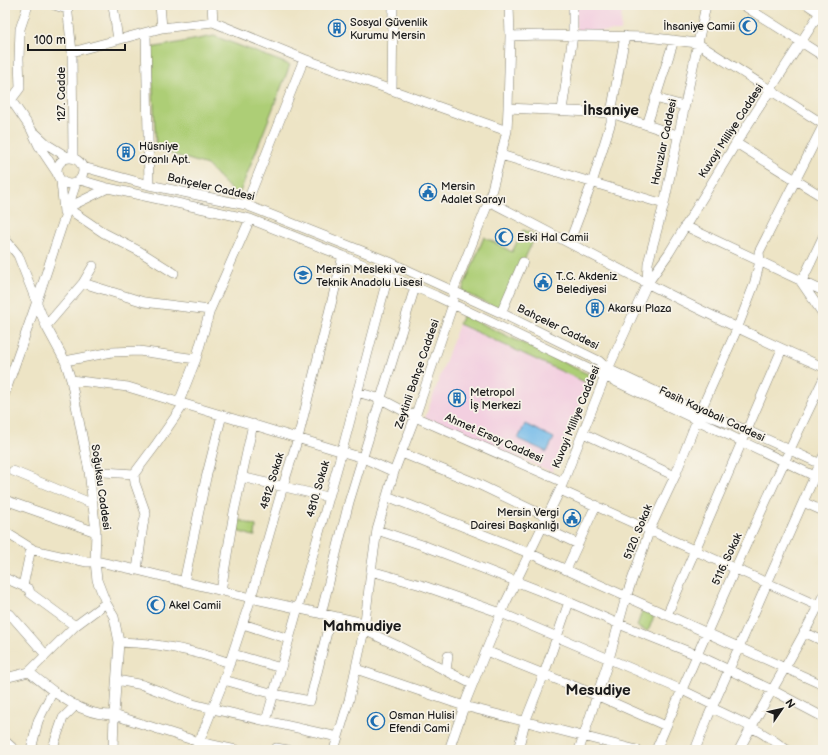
<svg xmlns="http://www.w3.org/2000/svg" width="828" height="755" viewBox="0 0 828 755" font-family="'Balsamiq Sans',sans-serif">
<style>
.built{fill:#f3cfe0}
.green{fill:#adce76;stroke:#647549}
.water{fill:#71b9e9;stroke:#466a82}
.lines{fill:none;stroke-linecap:round;stroke-linejoin:round}
.minor-casing{stroke:#848070;stroke-width:10}
.minor{stroke:#fff;stroke-width:9}
.labels{text-anchor:middle;dominant-baseline:central;stroke-width:3.5;stroke-linejoin:round;paint-order:stroke}
.poi-label{font-size:11px;fill:#1c1c1c;stroke:#f7f3e8;text-anchor:start}
.street-label{font-size:11px;fill:#1c1c1c;stroke:#f7f3e8}
.district-label{font-size:15px;font-weight:bold;fill:#1c1c1c;stroke:#f7f3e8}
</style>
<rect width="100%" height="100%" fill="#f7f3e8"/>
<filter id="ink" filterUnits="userSpaceOnUse"><feTurbulence type="fractalNoise" baseFrequency=".025" numOctaves="2"/><feDisplacementMap in="SourceGraphic" scale="8" xChannelSelector="R" yChannelSelector="G"/><feConvolveMatrix kernelMatrix="1 2 1 2 8 2 1 2 1" color-interpolation-filters="sRGB"/></filter>
<filter id="wash" filterUnits="userSpaceOnUse"><feTurbulence type="fractalNoise" baseFrequency=".012" numOctaves="4" result="noise"/><feDisplacementMap in="SourceGraphic" scale="16" xChannelSelector="R" yChannelSelector="G"/><feGaussianBlur stdDeviation="0.9" result="paint"/><feColorMatrix in="noise" values="0 0 0 0 0 0 0 0 0 0 0 0 0 0 0 0 0 1.4 0 .05"/><feComposite in="paint" operator="in"/></filter>
<g filter="url(#wash)">
<rect width="100%" height="100%" fill="#ede4c5"/>
<path class="built" d="M575 5H622L621 31 576 32Z
M459 324 589 384 552 472 425 418Z"/>
<path class="green" d="M214 36 290 65 238 197 207 165 156 149 151 48Z
M523 230 536 235 500 310 462 291 484 237 512 252Z
M463 315 592 376 589 384 459 324Z
M237 519 256 526 255 536H253L234 530Z
M642 611H644L654 616 649 629 647 631 639 628 637 626Z"/>
<path class="water" d="M525 424 554 438 547 452 518 439Z"/>
</g>
<g filter="url(#ink)">
<g class="lines">
<defs>
<path id="minor" d="M54 5 67 9
M67 5 72 52 73 158
M113 5 118 40
M160 5 162 28
M212 5 213 22
M743 5 823 56
M808 5 820 13
M146 33 149 185
M510 36 540 35 647 37 697 43 823 124
M72 52 162 28 213 22 304 59 507 131
M392 89 393 5
M5 91 31 129 39 146 57 173
M655 98 684 106
M11 100 20 88 19 59 20 29 28 5
M508 108 611 113 677 135
M562 110 573 35V5
M647 125 674 40
M35 133 48 145 69 158
M736 143 823 197
M501 155 664 204
M57 171a13 13 0 1 1 26 0a13 13 0 1 1-26 0Z
M83 167 149 185 246 205 392 263 501 313 599 361 608 369 700 412 746 430 823 465
M80 180 108 188 250 219 343 256 436 296 591 370 608 369
M61 181 64 212
M489 201C599 259 709 317 823 367
M246 205 304 59
M67 208 104 233 139 251 174 273
M67 208 108 188
M685 226 823 291
M5 239 18 255 46 326 65 361 71 380 89 471 96 532 95 561 97 580 106 603 114 617 119 642 114 715 113 750
M569 243 592 183 611 122V113L625 36
M799 279 823 314
M802 281 823 237
M83 283 144 302 210 310
M647 283 648 263 664 204 706 5
M501 313 523 262
M46 326 83 283 93 266
M65 361 112 352 139 351 196 359
M600 374 823 480
M71 380 128 387 363 458 394 472
M357 392 381 399 415 417 563 482
M5 393 36 304 76 183
M179 402 196 359 210 310 250 219
M583 433 675 476
M402 453 478 484 547 517
M13 471 93 504
M89 471 134 474
M241 477 328 497
M560 490 823 608
M387 496 529 553 823 685
M5 500 96 532
M803 502 823 511
M542 527 578 544
M377 530 425 546 569 602 619 624 697 655 772 690 823 717
M5 532 34 550 42 552 87 562 95 561 137 570 251 598 364 623
M137 570 143 525 146 514 135 483 134 474 155 446 184 404
M566 570 596 505
M371 571 421 585 501 613 682 690 713 705
M5 578 29 589 30 593 75 626
M184 582 206 478 222 415
M23 586 31 548
M221 591 234 512 253 424
M10 614 46 655
M321 614 349 502 415 287
M667 615 782 349
M243 624 289 639
M364 630 396 645 472 684
M804 632 823 641
M119 642C158 643 193 650 230 663
M486 651 596 695 666 726
M233 654 281 668
M356 669 464 706 637 750
M446 670 448 656
M29 672C45 685 68 704 86 710 95 714 104 715 114 715L199 742 236 750
M29 672 75 626 106 603
M5 678 29 672
M117 680 143 685 193 704 213 709 338 737
M224 680 274 694 310 701 331 616
M712 708C740 721 762 731 787 750
M266 721 342 451 389 272
M5 741 15 750
M31 750 38 721 53 691
M52 750 63 718 76 705
M196 750 224 680 251 598 283 486 298 438 343 256
M275 750 276 748 288 750
M334 750 349 700 364 630 371 571 377 530 394 472 415 417 453 304V291L489 201 507 131 508 108 510 36 509 5
M449 750 467 698 505 604 560 490 608 369 647 284 669 253 736 143 823 8
M518 750 525 722 544 674 569 602
M579 750 609 659 626 597 650 529 675 476 700 412 737 329 754 285 760 261 759 252 823 126
M656 750C709 626 764 502 823 380
M695 750 708 717 823 457
M739 750C766 698 798 649 823 596"/>
</defs>
<use href="#minor" class="minor-casing"/>
<use href="#minor" class="minor"/>
</g>
</g>
<defs>
<symbol id="mosque-ring" viewBox="-11 -11 22 22"><circle r="9.5" fill="#f7f3e8" stroke="#1f6fb2" stroke-width="1.5"/><path d="M3.5-4.9A6 6 0 1 0 3.5 4.9A5 5 0 1 1 3.5-4.9Z" fill="#1f6fb2"/></symbol>
<symbol id="building-ring" viewBox="-11 -11 22 22"><circle r="9.5" fill="#f7f3e8" stroke="#1f6fb2" stroke-width="1.5"/><path d="M-4-6H4V6H1V3H-1V6H-4ZM-2.5-4.3h1.7v1.8h-1.7ZM.8-4.3h1.7v1.8H.8ZM-2.5-1h1.7V.8h-1.7ZM.8-1h1.7V.8H.8Z" fill="#1f6fb2"/></symbol>
<symbol id="civic-ring" viewBox="-11 -11 22 22"><circle r="9.5" fill="#f7f3e8" stroke="#1f6fb2" stroke-width="1.5"/><path d="M-.6-6.5H3V-4.5H.6V-3L4-1V1h2V6H-6V1h2V-1L-.6-3ZM-1.2 2.5V6h2.4V2.5Z" fill="#1f6fb2"/></symbol>
<symbol id="school-ring" viewBox="-11 -11 22 22"><circle r="9.5" fill="#f7f3e8" stroke="#1f6fb2" stroke-width="1.5"/><path d="M0-5L7-2L0 1L-7-2ZM-4 1L0 2.5L4 1V4Q0 6-4 4Z" fill="#1f6fb2"/></symbol>
</defs>
<g fill-rule="evenodd">
<use href="#mosque-ring" x="738" y="16" width="20" height="20"/>
<use href="#building-ring" x="327" y="18" width="20" height="20"/>
<use href="#building-ring" x="116" y="142" width="20" height="20"/>
<use href="#civic-ring" x="418" y="182" width="20" height="20"/>
<use href="#mosque-ring" x="494" y="227" width="20" height="20"/>
<use href="#school-ring" x="293" y="265" width="20" height="20"/>
<use href="#civic-ring" x="533" y="272" width="20" height="20"/>
<use href="#building-ring" x="585" y="298" width="20" height="20"/>
<use href="#building-ring" x="447" y="388" width="20" height="20"/>
<use href="#civic-ring" x="562" y="508" width="20" height="20"/>
<use href="#mosque-ring" x="146" y="595" width="20" height="20"/>
<use href="#mosque-ring" x="366" y="711" width="20" height="20"/>
</g>
<g class="labels">
<g class="poi-label">
<text x="350" y="22">Sosyal Güvenlik<tspan x="350" dy="13">Kurumu Mersin</tspan></text>
<text x="735" y="26" text-anchor="end">İhsaniye Camii</text>
<text x="139" y="146">Hüsniye<tspan x="139" dy="13">Oranlı Apt.</tspan></text>
<text x="441" y="186">Mersin<tspan x="441" dy="13">Adalet Sarayı</tspan></text>
<text x="517" y="237">Eski Hal Camii</text>
<text x="316" y="269">Mersin Mesleki ve<tspan x="316" dy="13">Teknik Anadolu Lisesi</tspan></text>
<text x="556" y="276">T..C. Akdeniz<tspan x="556" dy="13">Belediyesi</tspan></text>
<text x="608" y="308">Akarsu Plaza</text>
<text x="470" y="392">Metropol<tspan x="470" dy="13">İş Merkezi</tspan></text>
<text x="559" y="512" text-anchor="end">Mersin Vergi<tspan x="559" dy="13">Dairesi Başkanlığı</tspan></text>
<text x="169" y="605">Akel Camii</text>
<text x="389" y="715">Osman Hulisi<tspan x="389" dy="13">Efendi Cami</tspan></text>
</g>
<g class="street-label">
<text transform="translate(61 94) rotate(-90)">127. Cadde</text>
<text transform="translate(731 131) rotate(-57)">Kuvayi Milliye Caddesi</text>
<text transform="translate(664 142) rotate(-78)">Havuzlar Caddesi</text>
<text transform="translate(211 187) rotate(13)">Bahçeler Caddesi</text>
<text transform="translate(558 327) rotate(26)">Bahçeler Caddesi</text>
<text transform="translate(417 374) rotate(-71)">Zeytinli Bahçe Caddesi</text>
<text transform="translate(712 414) rotate(25)">Fasih Kayabalı Caddesi</text>
<text transform="translate(576 417) rotate(-68)">Kuvayi Milliye Caddesi</text>
<text transform="translate(494 438) rotate(24)">Ahmet Ersoy Caddesi</text>
<text transform="translate(272 481) rotate(-73)">4812. Sokak</text>
<text transform="translate(101 487) rotate(82)">Soğuksu Caddesi</text>
<text transform="translate(318 489) rotate(-74)">4810. Sokak</text>
<text transform="translate(638 532) rotate(-68)">5120. Sokak</text>
<text transform="translate(727 559) rotate(-65)">5116. Sokak</text>
</g>
<g class="district-label">
<text x="611" y="110">İhsaniye</text>
<text x="362" y="626">Mahmudiye</text>
<text x="598" y="690">Mesudiye</text>
</g>
</g>
<rect width="828" height="755" fill="none" stroke="#f7f3e8" stroke-width="20"/>
<g transform="translate(782 709) rotate(56)" stroke="#f7f3e8" stroke-width="3" paint-order="stroke">
<path d="M0-3L7 15L0 10L-7 15Z" fill="#1c1c1c"/>
<text y="-6" font-size="11" font-weight="bold" text-anchor="middle" fill="#1c1c1c">N</text>
</g>
<path d="M28 44v6h97v-6" fill="none" stroke="#1c1c1c" stroke-width="2"/>
<text x="34" y="44" font-size="12" fill="#1c1c1c" stroke="#f7f3e8" stroke-width="3" paint-order="stroke">100 m</text>
</svg>
